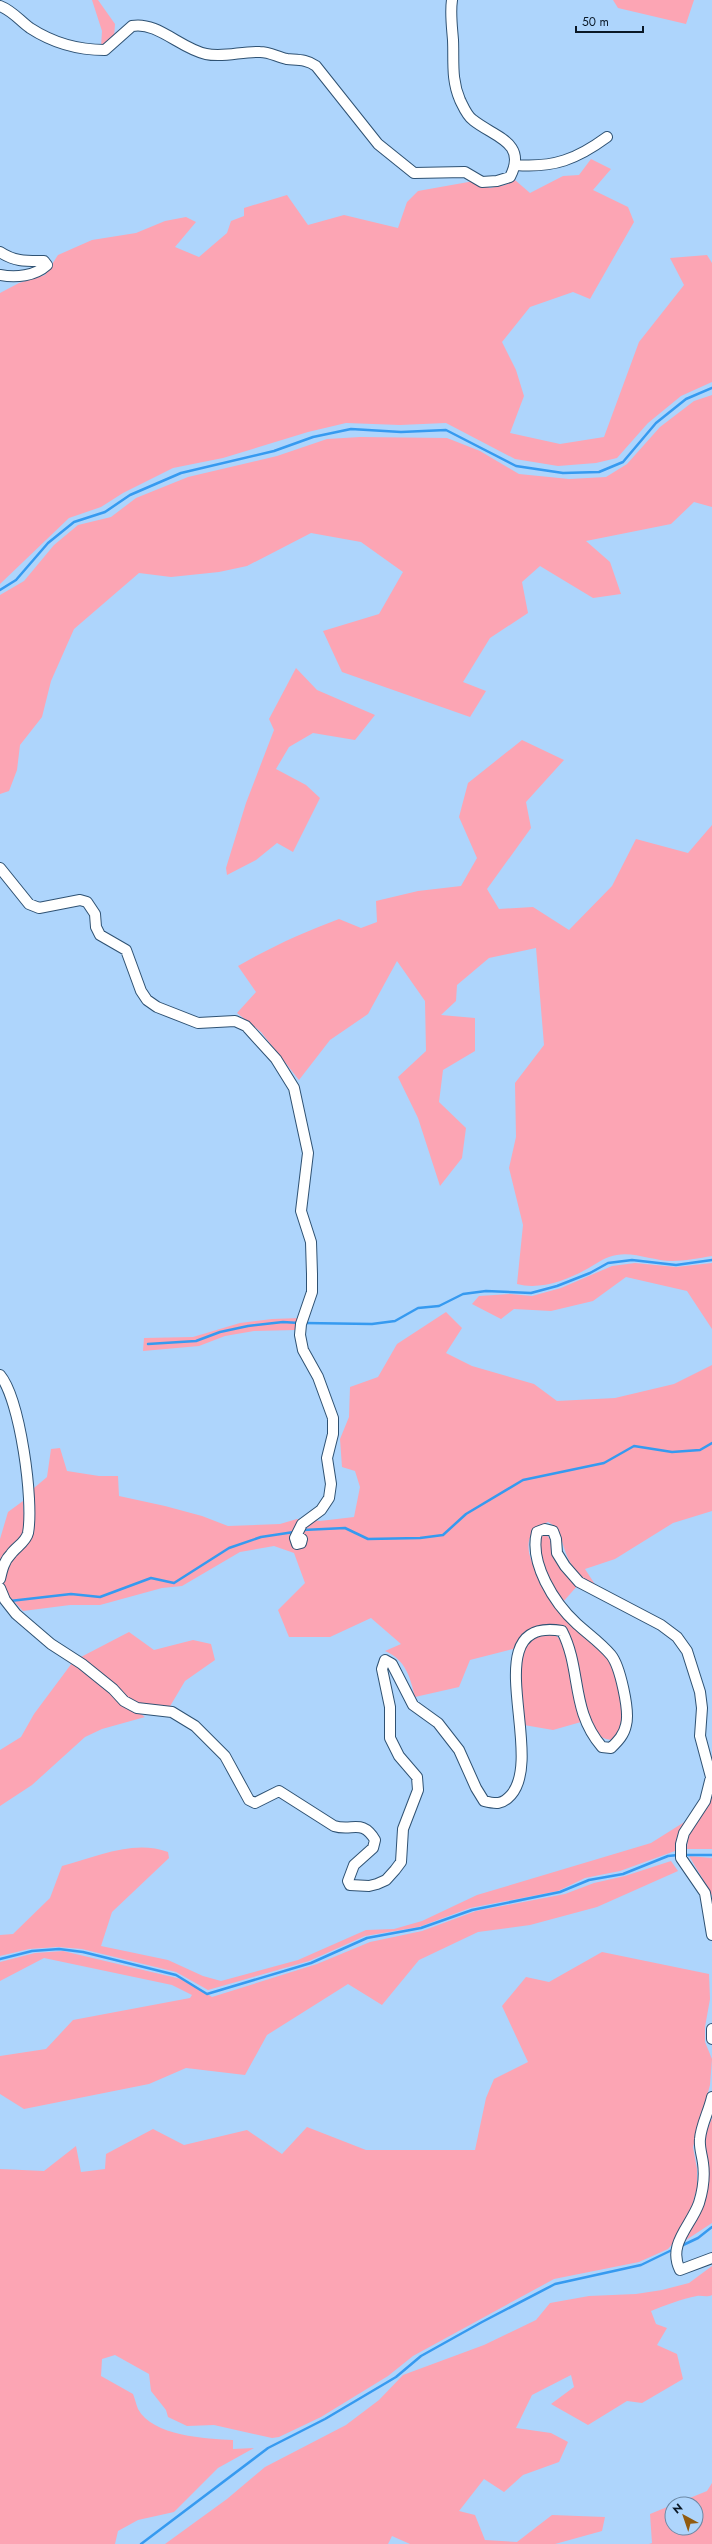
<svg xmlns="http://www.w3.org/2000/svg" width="712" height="2544" viewBox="0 0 712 2544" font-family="Jost,sans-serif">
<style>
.green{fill:#fca5b4}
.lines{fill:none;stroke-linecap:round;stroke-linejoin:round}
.stream{stroke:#369af0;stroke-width:2.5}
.minor-casing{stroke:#2f5273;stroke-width:12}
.minor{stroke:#fff;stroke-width:10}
</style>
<rect width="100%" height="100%" fill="#aed5fc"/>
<path class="green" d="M92 0H98L115 24 114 38 101 47 102 31Z
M613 0H694L686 24 618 8Z
M591 159 611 169 593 190 628 207 634 222 590 299 573 292 530 307 502 342 516 370 524 396 510 433 560 444 604 437 639 342 684 285 670 258 707 255 712 263V382L681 396 648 423 617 458 596 463 558 466 515 459 446 423 400 425 346 423 308 432 223 458 173 468 123 493 101 507 69 518 0 584V293L19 283 45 275 58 255 92 240 136 233 165 221 186 217 196 222 175 247 199 257 227 233 231 221 244 216V208L287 195 308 225 344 215 398 228 407 202 418 191 474 181 490 188 505 185 515 180 530 193 563 176 579 175Z
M712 395V507L694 502 671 524 586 541 610 562 621 594 593 598 540 566 522 582 528 613 490 638 463 682 486 691 470 717 342 672 323 631 379 614 403 572 361 542 311 533 247 566 219 572 171 577 139 573 74 629 51 681 42 717 20 745 17 770 9 791 0 794V595L24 581 54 545 78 525 111 517 136 498 188 477 277 456 327 439 360 437 447 438 480 451 519 474 569 479 606 477 627 464 660 427 694 401Z
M296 668 317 690 375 715 355 740 313 733 289 747 276 769 306 785 320 798 293 852 277 843 256 860 227 875 226 868 246 803 274 730 269 719Z
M522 740 564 760 526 802 531 828 487 889 499 909 533 907 569 930 612 886 636 839 688 853 712 825V1256C699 1258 685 1261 672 1261 651 1261 630 1249 609 1257 600 1260 593 1266 585 1270 565 1281 539 1290 517 1284L523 1225 509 1168 516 1137 515 1083 544 1045 536 948 489 958 457 985 456 1001 441 1015 475 1018V1051L443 1070 439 1102 466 1128 462 1158 440 1186 418 1118 398 1077 426 1051 425 1001 397 961 368 1014 330 1040 299 1080 261 1032 237 1013 256 992 238 966C271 947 304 932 339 919L361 928 377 922 376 901 418 891 461 886 477 858 459 817 468 783Z
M635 1263 676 1267 712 1263V1329L687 1291 626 1277 593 1301 551 1311 514 1309 501 1319 472 1304 479 1296 510 1294 532 1296 561 1288 612 1266Z
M446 1312 462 1328 446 1353 472 1366 534 1384 557 1401 615 1398 674 1384 712 1365V1511L673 1523 615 1559 585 1569 598 1589C568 1568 568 1561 558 1528L548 1522C485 1547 593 1632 609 1658 620 1675 618 1698 625 1716L615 1740C601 1740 596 1734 589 1723L570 1641 561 1626 536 1627 527 1632 513 1649 470 1660 459 1687 415 1697C410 1677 406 1660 385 1651L401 1644 371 1618 330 1637H289L278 1610 305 1583 294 1553 274 1546 240 1552 182 1586 162 1588 100 1605H70L23 1611 8 1595 2 1585 5 1568 33 1535 34 1488 47 1477 51 1449 60 1448 67 1471 99 1476H118L119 1496 165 1506 202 1516 228 1526 280 1524 297 1519 320 1521 354 1517 360 1487 355 1471 342 1467 340 1439 349 1417 350 1387 378 1377 397 1344Z
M300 1318 296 1330 254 1331 225 1336 199 1346 143 1351 144 1338 193 1337 240 1323 272 1319Z
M23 1501 25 1534 0 1569V1539L8 1512Z
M546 1534 550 1539 553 1552 578 1585 563 1602C547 1582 538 1561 541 1536Z
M129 1632 154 1650 193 1640 211 1644 215 1660 185 1681 169 1708 134 1704 124 1696 114 1683 79 1658Z
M542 1632 555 1634 564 1645 581 1722 553 1730 524 1725 520 1707 522 1649Z
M72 1663 145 1717 102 1729 85 1737 32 1785 0 1806V1750L21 1737 34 1714Z
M712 1793V1849H687L688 1837Z
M686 1821 677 1837 675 1851 620 1871 585 1878 558 1891 470 1908 419 1927 365 1936 309 1961 208 1990 176 1972 82 1949 58 1947 29 1949 0 1956V1935L13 1934 50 1898 62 1866C96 1857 134 1839 168 1852L169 1858 112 1912 101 1946 168 1960 203 1976 221 1981 298 1960 366 1930 394 1929 422 1921 477 1895 651 1843Z
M689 1856 712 1858V1896L710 1891Z
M671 1861 678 1871 597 1907 530 1925 478 1932 419 1960 382 2005 348 1984 267 2035 245 2075 186 2068 149 2084 24 2109 0 2094V2056L46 2049 73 2020 190 1998 192 1995 172 1985 44 1958 0 1981V1962L35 1953 63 1951 181 1979 212 1997 317 1964 370 1942 422 1931 476 1911 565 1894 594 1883 625 1876Z
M602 1952 709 1974 710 1999 705 2027V2042L712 2059 710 2085 693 2147 697 2169V2188L692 2206 676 2240 668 2249 639 2262 554 2279 413 2356 388 2376 321 2417 279 2437 272 2438 214 2425 187 2426 168 2417 166 2410 151 2391 149 2374 115 2355 102 2359 101 2376 133 2394C135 2399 136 2404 138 2409 152 2436 207 2439 233 2440V2449L254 2448 218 2468 174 2512 138 2520 118 2531 115 2544H0V2169L44 2171 76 2146 81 2172 105 2169 106 2154 153 2129 184 2145 247 2130 282 2154 307 2127 366 2150H475L486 2098 494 2079 528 2062 502 2006 526 1977 549 1982Z
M712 2118V2223L683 2242 697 2217 704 2138Z
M712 2266V2295C706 2298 702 2295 697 2296 681 2299 666 2305 651 2311L656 2324 667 2328 657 2345 677 2354 683 2379 642 2403 627 2401 588 2425 551 2404 574 2387 571 2375 532 2395 516 2428 551 2433 568 2442 559 2462 523 2475 504 2492 484 2479 459 2511 475 2515 485 2540 517 2542 552 2515 605 2517 602 2531 555 2544H410L392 2536 388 2544H165L227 2499 265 2467 346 2425 379 2400 403 2375 484 2345 536 2320 550 2303 589 2296 636 2294 662 2290 689 2283Z
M712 2483V2544H649L652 2543 650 2514 672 2505V2528H696V2504H675L707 2491Z"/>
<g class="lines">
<path class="stream" d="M0 590 16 580 48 543 74 522 105 512 130 495 181 473 274 451 313 437 351 429 401 432 446 430 516 466 563 473 599 472 623 462 656 423 686 399 712 388
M304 1323 372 1324 395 1321 418 1308 439 1306 463 1294 486 1291 531 1293 557 1286 590 1273 608 1263 632 1260 676 1265 712 1260
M148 1344 196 1341 220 1332 248 1326 283 1322 299 1323
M303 1530 345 1528 368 1539 420 1538 443 1535 466 1514 523 1480 604 1463 634 1446 672 1452 700 1450 712 1443
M10 1601 71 1594 100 1597 151 1578 174 1583 229 1548 261 1537 294 1532
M683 1855H712
M0 1959 32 1951 59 1949 83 1952 176 1975 207 1994 311 1963 367 1938 421 1928 472 1910 560 1892 589 1880 623 1874 668 1856 678 1855
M681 2246 698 2238 712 2227
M141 2544 268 2448 325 2419 396 2377 421 2356 482 2322 555 2284 641 2265 674 2249"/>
<defs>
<path id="minor" d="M0 6C13 11 20 21 30 28 53 43 77 50 105 50L132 26C157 21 181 49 206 54 224 58 242 51 260 52 270 52 277 57 287 59 297 60 307 59 316 66L378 144 414 173 465 172 482 182 497 181 510 177C528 142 494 137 473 120 467 116 463 106 460 100 451 79 454 61 453 40 452 27 450 13 452 0
M516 165C554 168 577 159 607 137
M0 252C15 262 27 261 44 261L47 265C35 276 16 278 0 275
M0 868 29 904 39 908 80 900 87 902 95 914 96 927 100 935 126 950 141 991 147 1000 157 1007 198 1023 235 1021 246 1026 276 1059 294 1088 308 1153 301 1211 311 1242 312 1274V1292L301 1324 300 1335 303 1350 318 1377 333 1418V1434L327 1458 331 1484 329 1498 321 1510 302 1524 295 1538 297 1544 301 1543 302 1539 298 1536
M0 1375C20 1399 34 1501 28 1533 26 1542 16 1547 11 1554 4 1561 2 1570 0 1579
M0 1588 5 1600 16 1614 51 1644 82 1664 113 1689 124 1701 137 1708 172 1712 195 1726 225 1756 249 1800 255 1803 279 1791 334 1826C352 1832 362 1818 375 1840L373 1848 354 1865 348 1881 350 1885 369 1886 377 1884 386 1880 395 1870 401 1862 403 1829 418 1790 417 1777 399 1756 390 1738V1707L382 1669 385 1660 392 1664 413 1705 438 1723 459 1750 476 1788 484 1801C496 1804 502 1805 511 1795 547 1754 473 1616 562 1631 582 1670 570 1710 602 1747L611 1748C618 1741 624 1735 626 1725 630 1711 620 1666 611 1655 601 1643 588 1634 577 1624 554 1603 529 1563 537 1532L545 1529 553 1531 556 1539 557 1553 565 1566 579 1582 661 1625 677 1637 687 1651 700 1692 702 1708 700 1736 711 1777 705 1801 684 1833 681 1844V1858L705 1893 712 1935
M712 2029V2039
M712 2097C709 2111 701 2125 700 2139 699 2147 702 2155 703 2163 705 2177 703 2190 699 2203 691 2226 667 2244 680 2270L712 2258"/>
</defs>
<use href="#minor" class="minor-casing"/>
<use href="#minor" class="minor"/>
</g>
<g transform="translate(684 2516) rotate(320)"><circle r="19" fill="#aed5fc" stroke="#6c89a6"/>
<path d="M0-3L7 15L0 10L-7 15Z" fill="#915b10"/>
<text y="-6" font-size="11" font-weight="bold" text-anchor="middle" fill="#0a1826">N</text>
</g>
<path d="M576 26v6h67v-6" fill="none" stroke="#0a1826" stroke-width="2"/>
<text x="582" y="26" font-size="12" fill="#0a1826" stroke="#aed5fc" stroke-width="3" paint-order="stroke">50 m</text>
</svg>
